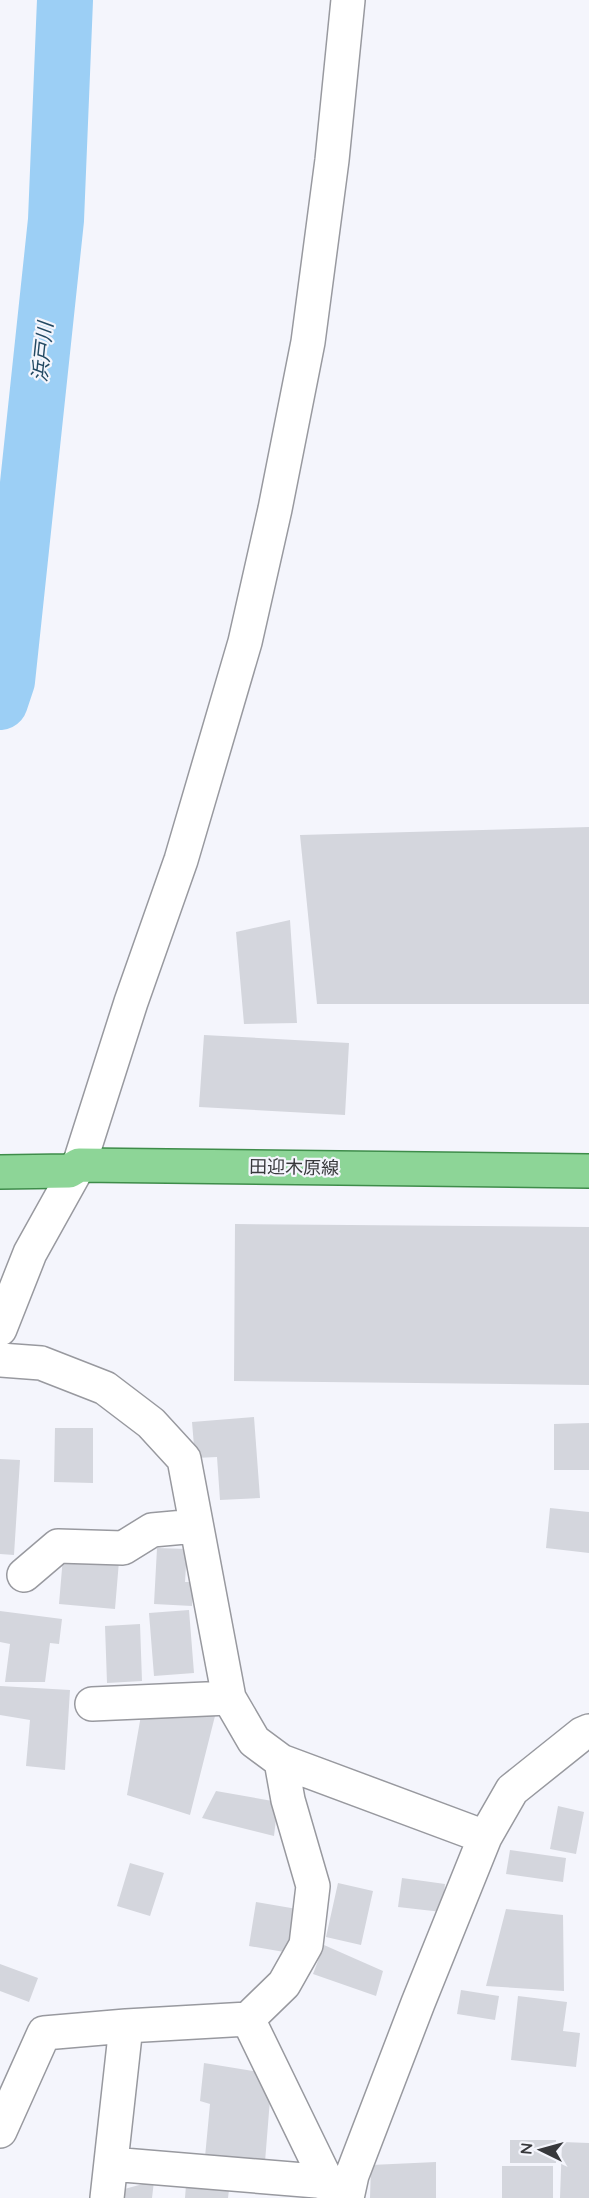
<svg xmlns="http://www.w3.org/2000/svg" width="589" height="2198" viewBox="0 0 589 2198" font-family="Quicksand,'Noto Sans JP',sans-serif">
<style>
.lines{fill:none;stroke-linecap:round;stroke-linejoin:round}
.river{stroke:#9ccff5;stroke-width:56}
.building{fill:#d4d6dd}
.minor-casing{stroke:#98999f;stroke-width:36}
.major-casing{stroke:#3e8c4a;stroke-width:36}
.minor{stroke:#fff;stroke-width:33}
.major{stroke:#8dd597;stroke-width:33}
.labels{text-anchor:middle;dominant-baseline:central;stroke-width:4.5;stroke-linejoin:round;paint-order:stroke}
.street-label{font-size:18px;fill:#37383b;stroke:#f4f5fc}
.water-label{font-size:20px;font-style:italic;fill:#234963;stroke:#f4f5fc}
</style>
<rect width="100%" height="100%" fill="#f4f5fc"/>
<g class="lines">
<path class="river" d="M0 702 7 681 56 220 65 0"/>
</g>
<path class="building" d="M589 827V1004H317L300 835Z
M290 920 297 1023 244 1024 236 932Z
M204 1035 349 1043 345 1115 199 1107Z
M235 1224 589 1227V1385L234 1381Z
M254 1417 260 1498 220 1500 217 1457 195 1458 192 1422Z
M589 1423V1470H554V1424Z
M55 1428H93V1483L54 1482Z
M0 1459 20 1460 14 1555 0 1554Z
M550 1508 589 1512V1553L546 1548Z
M157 1548 187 1549 185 1582H193L192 1606 154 1604Z
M63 1557 119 1561 115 1609 59 1604Z
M189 1610 194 1673 154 1676 149 1613Z
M0 1611 62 1619 59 1644 50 1643 45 1682H5L10 1644 0 1642Z
M140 1624 142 1681 107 1683 105 1626Z
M0 1686 70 1690 65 1770 26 1766 30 1720 0 1715Z
M143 1704 215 1716 190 1815 127 1795Z
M216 1791 278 1802 274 1836 202 1818Z
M558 1806 584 1812 576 1854 550 1849Z
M510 1850 566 1858 563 1882 506 1874Z
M130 1863 164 1873 150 1916 117 1906Z
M402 1878 445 1884 442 1912 398 1907Z
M338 1883 373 1891 361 1945 326 1937Z
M256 1902 297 1909 290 1953 249 1946Z
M506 1909 563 1915 564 1991 486 1986Z
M324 1945 383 1971 376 1996 313 1974Z
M0 1964 38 1978 29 2002 0 1991Z
M461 1990 499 1996 495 2020 457 2014Z
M518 1996 567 2002 563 2031 580 2033 576 2067 511 2060Z
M204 2063 272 2074 265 2162 205 2157 210 2104 200 2101Z
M510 2140H556V2163H510Z
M562 2142 589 2143V2198H560Z
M436 2162V2198H370L371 2165Z
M502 2166H553V2198H502Z
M154 2181 152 2198H117V2191Z
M186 2185 229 2190 228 2198H185Z"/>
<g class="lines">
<defs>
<path id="minor" d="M0 1329 30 1253 79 1165 131 1002 181 860 245 642 275 509 308 342 332 160 348 0
M0 1360 41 1363 105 1388 151 1423 184 1459 229 1698 254 1741 281 1761 485 1837
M24 1575 58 1546 123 1548 152 1530 196 1526
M92 1704 229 1698
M281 1761 288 1800 313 1886 306 1945 284 1984 248 2019 335 2198
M0 2131 44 2033 126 2026 248 2019
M111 2164 328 2182
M107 2198 126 2026
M347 2198 352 2175 418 2003 485 1837 512 1790 582 1734 589 1731"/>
<path id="major" d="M0 1172 69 1171 79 1165 589 1171"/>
</defs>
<use href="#minor" class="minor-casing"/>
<use href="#major" class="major-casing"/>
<use href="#minor" class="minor"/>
<use href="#major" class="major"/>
</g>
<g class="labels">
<g class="street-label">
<text transform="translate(294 1167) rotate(1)">田迎木原線</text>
</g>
<g class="water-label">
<text transform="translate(42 352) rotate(-84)">浜戸川</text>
</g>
</g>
<g transform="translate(541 2150) rotate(275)" stroke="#f4f5fc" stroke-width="4.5" paint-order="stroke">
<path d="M0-4.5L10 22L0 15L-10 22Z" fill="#37383b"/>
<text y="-9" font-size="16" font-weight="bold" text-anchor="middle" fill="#37383b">N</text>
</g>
</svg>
